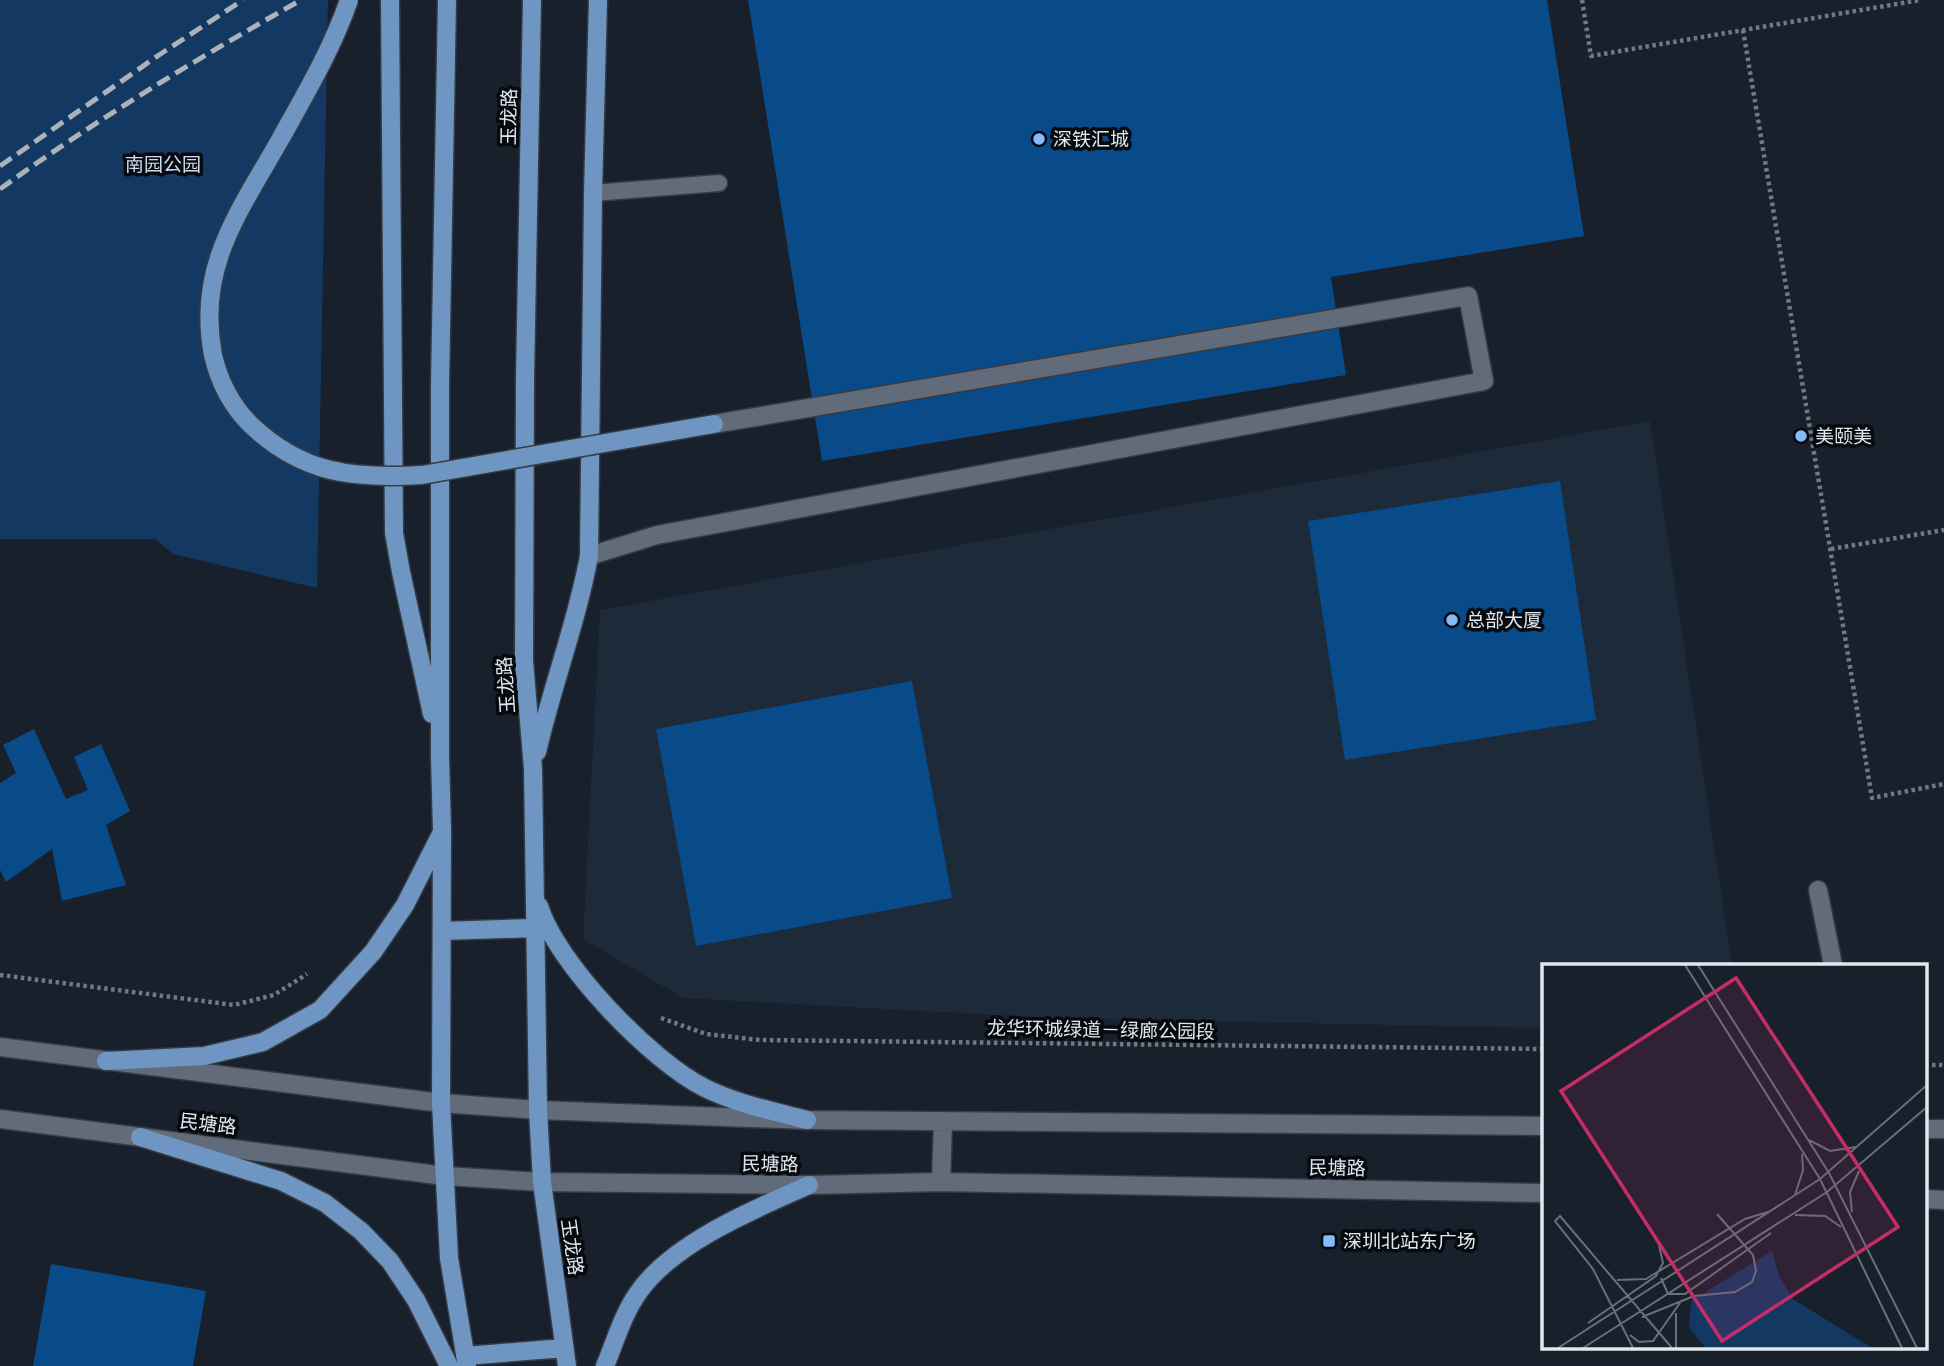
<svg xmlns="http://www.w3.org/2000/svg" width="1944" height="1366" viewBox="0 0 1944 1366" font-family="Rubik,'Noto Sans SC',sans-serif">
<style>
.built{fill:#1d2a39}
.green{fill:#133861}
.building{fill:#094a88}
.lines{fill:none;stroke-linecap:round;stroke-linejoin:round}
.lane-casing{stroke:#353b43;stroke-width:19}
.street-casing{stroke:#353b43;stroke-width:21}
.secondary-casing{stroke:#353b43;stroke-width:21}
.primary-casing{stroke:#353b43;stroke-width:21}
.path{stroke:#717982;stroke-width:4.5;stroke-dasharray:3.5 3.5;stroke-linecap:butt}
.lane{stroke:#616b79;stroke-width:16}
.street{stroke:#616b79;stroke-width:18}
.secondary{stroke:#616b79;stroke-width:18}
.primary{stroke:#6f96c2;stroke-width:18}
.rail{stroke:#acb2bb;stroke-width:5;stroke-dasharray:14 7;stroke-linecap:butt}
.primary-bridge-casing{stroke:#353b43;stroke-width:21;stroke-linecap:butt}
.primary-bridge{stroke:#6f96c2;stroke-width:18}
.poi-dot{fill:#85bbfb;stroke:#060a0e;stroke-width:2.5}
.labels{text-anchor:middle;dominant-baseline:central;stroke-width:7;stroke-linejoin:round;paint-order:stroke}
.street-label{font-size:19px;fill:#e1e7ef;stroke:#060a0e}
.poi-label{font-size:19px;fill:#e1e7ef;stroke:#060a0e;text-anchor:start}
.park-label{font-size:19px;fill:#ccdbed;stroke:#060a0e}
.inset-road{fill:none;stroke:#687079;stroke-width:2}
.view{fill:#c52d6a;fill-opacity:0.15;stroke:#c52d6a;stroke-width:3.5}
.inset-edge{fill:none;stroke:#e1e7ef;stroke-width:3.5}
</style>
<rect width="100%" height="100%" fill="#17202b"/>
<path class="built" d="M1650 421 1732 965H1543V1028L1048 1018 683 998 583 939 600 610Z"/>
<path class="green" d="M0 0H328L317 588 173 554 155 539H0Z"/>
<path class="building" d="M748 0H1547L1584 236 1331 277 1346 375 822 461Z
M1560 481 1596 720 1345 760 1308 521Z
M912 681 952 898 696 946 656 729Z
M34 729 66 799 88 790 74 757 101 744 130 811 106 825 126 885 62 901 52 849 6 882 0 870V783L16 773 3 745Z
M51 1264 206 1291 193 1366H33Z"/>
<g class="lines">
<defs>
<path id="lane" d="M593 193 719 183"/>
<path id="street" d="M589 556 657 535 1484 381 1468 296 714 424
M1818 890 1833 965"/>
<path id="secondary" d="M0 1047 441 1103 538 1110 807 1120 1543 1126
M0 1119 445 1176 542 1182 809 1185 941 1182 1543 1193
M1925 1129H1944
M941 1182 943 1121
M1925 1199 1944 1200"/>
<path id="primary" d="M390 0 394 533 401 572 432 714
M447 0 440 386V756L442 830 441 1103 449 1258 467 1366
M532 0 525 379 524 661 533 769 538 1110 542 1182 567 1366
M537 752C552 686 577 622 589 556L593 193 598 0
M539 906C557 964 651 1061 705 1088 737 1104 773 1111 807 1120
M442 931 535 928
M106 1061 204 1056 263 1042 320 1010 373 952 405 905 441 834
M140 1137 281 1181 325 1203 361 1231 390 1261 416 1300 449 1366
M465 1356 564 1348
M605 1366C615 1342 623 1314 638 1293 672 1243 755 1209 809 1185"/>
</defs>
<use href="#lane" class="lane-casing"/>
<use href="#street" class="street-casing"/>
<use href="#secondary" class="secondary-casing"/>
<use href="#primary" class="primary-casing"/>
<path class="path" d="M1582 0 1591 56 1920 0
M1743 30 1872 798 1944 784
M1831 549 1944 530
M0 975 234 1005 274 995 307 974
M661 1018 706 1034 760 1040 1543 1049
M1925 1065H1944"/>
<use href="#lane" class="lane"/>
<use href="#street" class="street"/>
<use href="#secondary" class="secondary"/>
<use href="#primary" class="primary"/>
<path class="rail" d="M0 166 159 55 243 0
M0 189C96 120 198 58 301 0"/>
<defs>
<path id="primary-bridge" d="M349 0C332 49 306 93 281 138 240 211 196 266 213 355 219 381 231 405 250 424 302 474 353 479 422 475L714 424"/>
</defs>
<use href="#primary-bridge" class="primary-bridge-casing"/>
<use href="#primary-bridge" class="primary-bridge"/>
</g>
<g class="poi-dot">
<circle cx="1039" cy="139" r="7"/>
<circle cx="1801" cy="436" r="7"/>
<circle cx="1452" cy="620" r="7"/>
<rect x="1322" y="1234" width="14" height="14" rx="3.5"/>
</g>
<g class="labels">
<g class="street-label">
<text transform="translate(509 117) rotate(-89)">玉龙路</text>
<text transform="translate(506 685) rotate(-94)">玉龙路</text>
<text transform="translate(1101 1030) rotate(1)">龙华环城绿道－绿廊公园段</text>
<text transform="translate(208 1124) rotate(7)">民塘路</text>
<text transform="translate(770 1164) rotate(1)">民塘路</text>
<text transform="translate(1337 1168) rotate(1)">民塘路</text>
<text transform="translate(572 1247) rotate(82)">玉龙路</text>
</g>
<g class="poi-label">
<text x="1053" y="139">深铁汇城</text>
<text x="1815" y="436">美颐美</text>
<text x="1466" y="620">总部大厦</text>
<text x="1343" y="1241">深圳北站东广场</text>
</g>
<g class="park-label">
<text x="163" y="164">南园公园</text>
</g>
</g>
<g transform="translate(1542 964)">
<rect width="385" height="385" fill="#17202b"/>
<path d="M230 287 237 312 251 335 330 384H164L147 364 149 337Z" fill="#133861"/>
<path class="inset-road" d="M143 1 278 215 360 384M156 1 287 209 375 384M267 176 288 187 314 183M253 231 261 206 260 190M310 248 308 228 317 207M253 251 283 252 299 263M119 314 126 330H143L229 269M75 316 104 315 203 255 229 247M134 349V384M100 353 152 332 193 328 210 318 214 307 211 291 175 250M46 359 114 312 121 299 117 281M88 371 97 378 111 377 140 336M16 384 278 215 385 121M41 384 285 228 385 143M91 384 51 305 13 257 18 252 130 384"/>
<path class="view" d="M194 14 356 263 180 377 19 127Z"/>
<rect width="385" height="385" class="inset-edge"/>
</g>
</svg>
